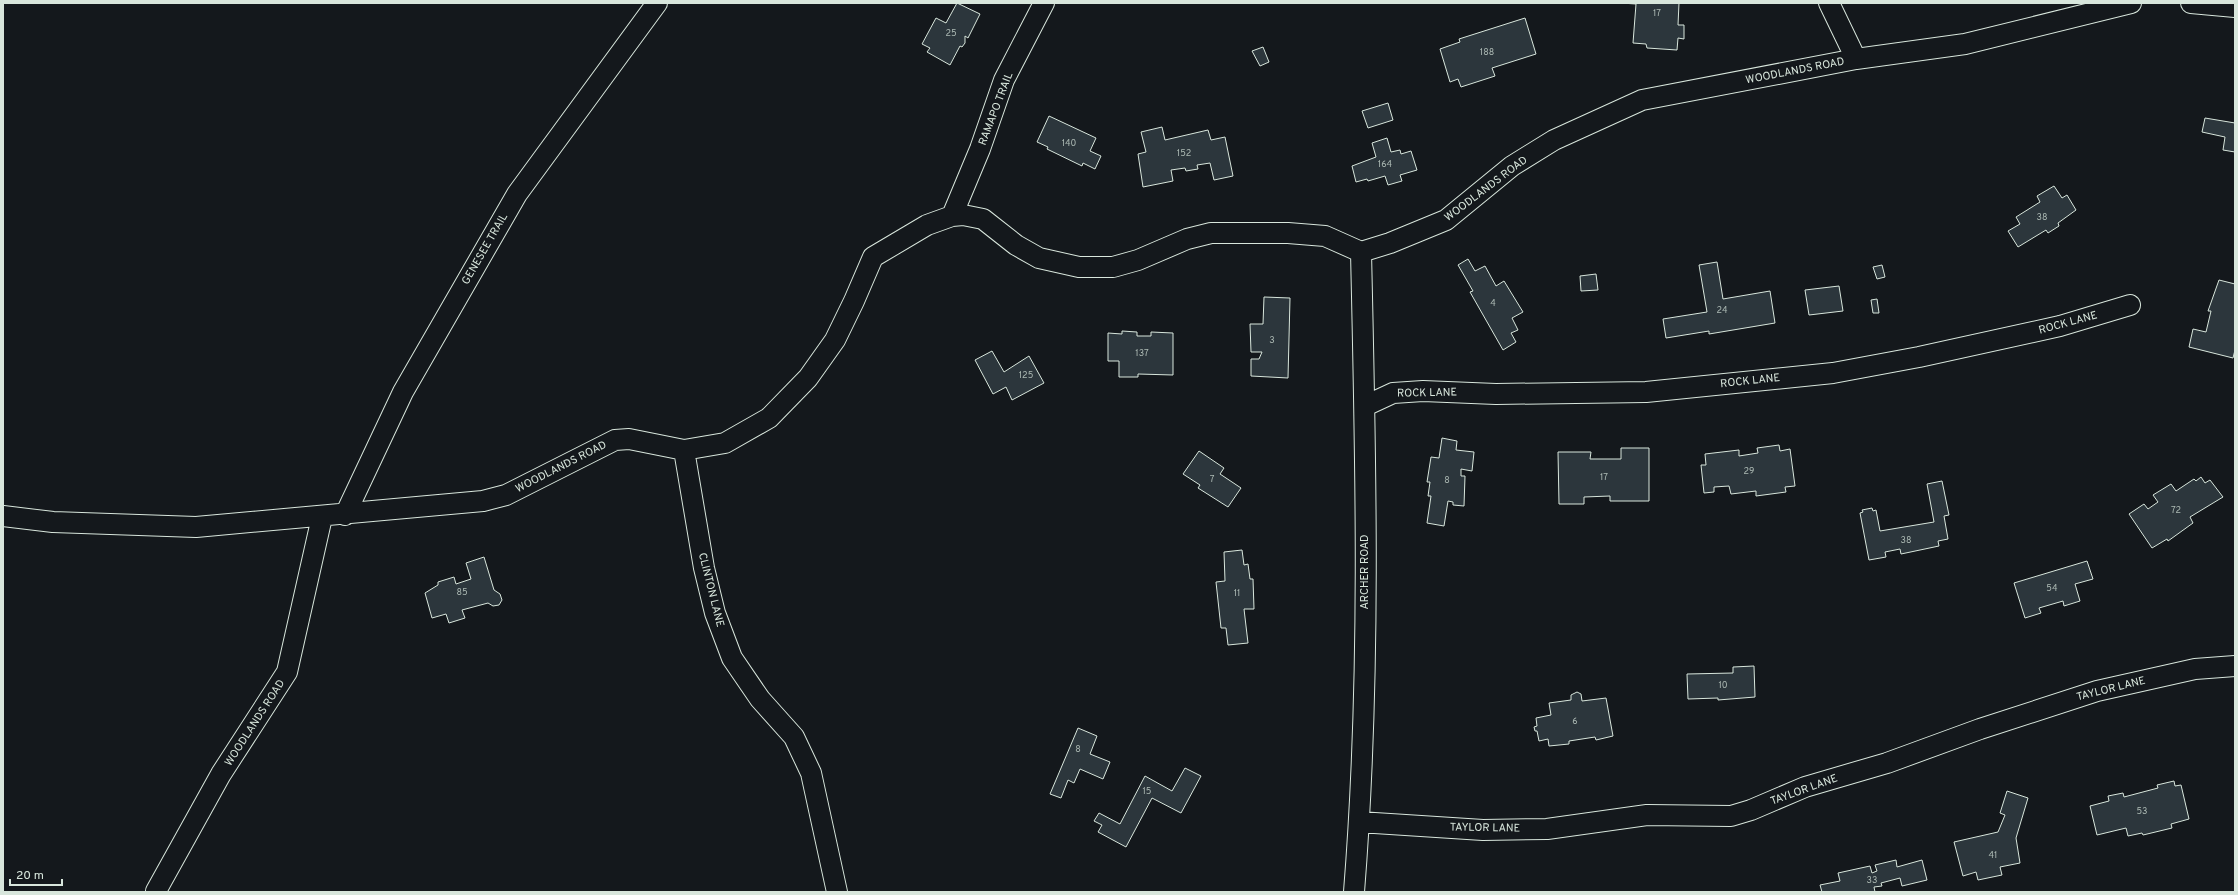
<svg xmlns="http://www.w3.org/2000/svg" width="2238" height="895" viewBox="0 0 2238 895" font-family="Overpass,sans-serif">
<style>
.building{fill:#2c363c;stroke:#d8e6dc}
.lines{fill:none;stroke-linecap:round;stroke-linejoin:round}
.minor-casing{stroke:#d8e6dc;stroke-width:22}
.minor{stroke:#14181c;stroke-width:20}
.labels{text-anchor:middle;dominant-baseline:central;stroke-width:3;stroke-linejoin:round;paint-order:stroke}
.number-label{font-size:9px;fill:#adbab4}
.street-label{font-size:11px;fill:#d8e6dc;stroke:#14181c}
</style>
<rect width="100%" height="100%" fill="#14181c"/>
<path class="building" d="M957 3 980 14 968 38 965 36V43L962 47 960 46 950 65 927 52 930 48 922 44 936 18 946 23Z
M1621 3H1679L1678 25H1684V39L1678 38 1677 50 1647 48 1646 44 1633 43 1636 4Z
M1525 18 1536 54 1492 68 1495 76 1461 87 1458 79 1450 82 1440 49 1460 42 1459 39Z
M1263 47 1269 62 1260 66 1252 51Z
M1388 103 1393 120 1368 128 1362 111Z
M1049 116 1096 138 1090 151 1101 156 1095 169 1083 163 1082 166 1047 149 1048 147 1037 142Z
M2205 118 2235 123V152L2223 150 2225 137 2202 132Z
M1162 127 1165 140 1208 130 1211 140 1225 137 1233 176 1214 180 1210 163 1197 165 1198 169 1186 171 1185 168 1171 170 1173 181 1143 187 1138 154 1146 152 1141 132Z
M1387 138 1391 152 1400 150 1401 154 1411 151 1417 170 1400 175 1402 181 1388 185 1385 176 1368 181 1367 179 1356 182 1352 166 1376 157 1372 143Z
M2054 186 2062 198 2067 195 2076 210 2058 223 2059 226 2048 233 2046 230 2018 247 2008 231 2020 224 2016 217 2040 202 2037 196Z
M1468 259 1475 271 1485 266 1496 286 1504 281 1523 312 1512 318 1518 330 1511 333 1516 342 1503 350 1470 292 1473 291 1458 265Z
M1717 262 1723 299 1770 291 1775 323 1709 334V331L1666 338 1663 319 1707 312 1699 265Z
M1882 265 1885 277 1877 279 1873 267Z
M1596 274 1598 290 1581 291 1580 276Z
M2219 280 2235 284V350L2233 358 2189 347 2193 329 2206 332 2211 311H2208Z
M1839 286 1843 311 1809 315 1805 290Z
M1264 297 1290 298 1288 378 1251 376V359H1259L1262 352H1251L1250 324H1263Z
M1877 299 1879 313H1873L1871 300Z
M1122 331 1137 332V336H1151V332L1173 333V375L1138 374V377H1119V361H1108V333L1122 334Z
M992 351 1004 372 1029 356 1044 383 1012 400 1006 387 993 394 975 360Z
M1442 438 1457 441 1456 450 1474 452 1472 471 1461 469V476H1465L1464 506 1453 505V502L1448 501 1444 526 1427 523 1431 496H1428L1430 482H1427L1431 457 1439 458Z
M1779 445 1780 451 1790 449 1795 486 1785 487 1786 492 1756 496V491L1731 494 1729 486 1714 487V492L1704 493 1701 465H1706L1705 454 1739 450V456L1758 453 1757 448Z
M1621 448H1649V501H1610V496L1584 497V504H1559L1558 452H1591L1590 459H1621Z
M1199 451 1224 468 1220 474 1241 488 1228 507 1198 488 1200 485 1183 474Z
M2201 477 2205 483 2210 480 2223 497 2190 517 2193 523 2168 541 2167 539 2152 548 2129 514 2144 504 2148 509 2158 502 2153 495 2171 484 2176 491 2194 479 2196 481Z
M1942 481 1949 515 1944 516 1948 539 1938 541 1939 546 1901 554 1900 549 1885 552 1886 557 1869 560 1860 513 1863 512 1862 510 1872 508 1873 511 1876 510 1880 531 1934 522 1927 484Z
M1242 550 1244 565 1248 564 1250 579H1253L1254 609H1244L1248 643 1228 645 1226 628H1221L1216 582 1225 581 1224 552Z
M484 557 494 590 500 594 502 600 499 605 493 606 488 603 462 610 465 618 449 623 446 614 432 618 425 593 438 585V582L454 577 456 584 471 579 466 563Z
M2087 561 2093 579 2075 584 2080 601 2064 606 2063 601 2039 608 2041 613 2025 618 2014 583Z
M1754 666 1755 697 1718 700V698L1688 699 1687 674 1733 673V667Z
M1577 692 1581 694 1582 701 1606 698 1613 736 1596 740 1595 737 1569 741V744L1549 746 1548 739 1539 741 1537 731H1535L1534 727 1537 726 1536 718 1551 715 1549 703 1571 700V695Z
M1078 728 1097 736 1090 754 1110 762 1103 779 1080 769 1074 783 1068 780 1061 798 1050 794Z
M1185 768 1201 776 1181 813 1152 798 1126 847 1098 832 1102 825 1094 821 1099 813 1120 824 1145 776 1172 791Z
M2174 781 2175 786 2181 785 2189 819 2171 824 2172 828 2143 835 2142 833 2128 836 2126 828 2097 835 2090 806 2109 801 2108 796 2123 793 2124 797 2158 788 2157 785Z
M2007 791 2028 798 2016 838 2020 863 2000 867 2002 875 1978 880 1976 872 1963 876 1954 842 1998 832 2005 815 2000 813Z
M1896 860 1897 867 1922 860 1927 880 1902 886 1900 878 1881 883 1882 886 1874 887 1875 892H1822L1820 885 1840 881 1838 873 1870 866 1872 873 1877 871 1875 865Z"/>
<g class="lines">
<defs>
<path id="minor" d="M1829 3 1856 59
M2191 3 2235 7
M952 216 980 149 1004 80 1044 3
M1365 406 1393 393 1423 391 1496 394 1646 392 1833 373 1919 357 2060 326 2130 305
M684 450 704 568 715 613 732 658 760 699 794 737 811 773 837 892
M345 515 403 392 517 194 657 3
M3 516 53 522 196 527 483 501 506 495 615 440 629 439 684 450 725 443 769 418 808 378 835 340 854 301 873 257 927 225 952 216 963 215 983 219 1016 245 1039 258 1079 267H1113L1138 260 1187 239 1211 233H1288L1325 236 1361 252 1390 243 1446 220 1512 166 1554 140 1642 100 1856 59 1965 44 2131 3
M1359 822 1483 830 1547 829 1647 815 1731 816 1751 810 1805 787 1887 763 1980 729 2097 691 2195 669 2235 666
M156 891 221 774 287 672 322 517
M1354 892C1371 679 1366 465 1361 252"/>
</defs>
<use href="#minor" class="minor-casing"/>
<use href="#minor" class="minor"/>
</g>
<g class="labels">
<g class="number-label">
<text x="1657" y="13">17</text>
<text x="951" y="33">25</text>
<text x="1487" y="52">188</text>
<text x="1069" y="143">140</text>
<text x="1184" y="153">152</text>
<text x="1385" y="164">164</text>
<text x="2042" y="217">38</text>
<text x="1493" y="303">4</text>
<text x="1722" y="310">24</text>
<text x="1272" y="340">3</text>
<text x="1142" y="353">137</text>
<text x="1026" y="375">125</text>
<text x="1749" y="471">29</text>
<text x="1604" y="477">17</text>
<text x="1212" y="479">7</text>
<text x="1447" y="480">8</text>
<text x="2176" y="510">72</text>
<text x="1906" y="540">38</text>
<text x="2052" y="588">54</text>
<text x="462" y="592">85</text>
<text x="1237" y="593">11</text>
<text x="1723" y="685">10</text>
<text x="1575" y="721">6</text>
<text x="1078" y="749">8</text>
<text x="1147" y="791">15</text>
<text x="2142" y="811">53</text>
<text x="1993" y="855">41</text>
<text x="1872" y="880">33</text>
</g>
<g class="street-label">
<text transform="translate(1795 71) rotate(-11)">WOODLANDS ROAD</text>
<text transform="translate(996 109) rotate(-69)">RAMAPO TRAIL</text>
<text transform="translate(1486 189) rotate(-37)">WOODLANDS ROAD</text>
<text transform="translate(485 249) rotate(-60)">GENESEE TRAIL</text>
<text transform="translate(2068 323) rotate(-15)">ROCK LANE</text>
<text transform="translate(1750 381) rotate(-6)">ROCK LANE</text>
<text transform="translate(1427 393) rotate(-1)">ROCK LANE</text>
<text transform="translate(561 467) rotate(-27)">WOODLANDS ROAD</text>
<text transform="translate(1365 572) rotate(-90)">ARCHER ROAD</text>
<text transform="translate(711 590) rotate(76)">CLINTON LANE</text>
<text transform="translate(2111 689) rotate(-14)">TAYLOR LANE</text>
<text transform="translate(255 723) rotate(-57)">WOODLANDS ROAD</text>
<text transform="translate(1804 790) rotate(-20)">TAYLOR LANE</text>
<text transform="translate(1485 828) rotate(1)">TAYLOR LANE</text>
</g>
</g>
<rect width="2238" height="895" fill="none" stroke="#d8e6dc" stroke-width="8"/>
<path d="M10 879v6h52v-6" fill="none" stroke="#d8e6dc" stroke-width="2"/>
<text x="16" y="879" font-size="12" fill="#d8e6dc" stroke="#14181c" stroke-width="3" paint-order="stroke">20 m</text>
</svg>
